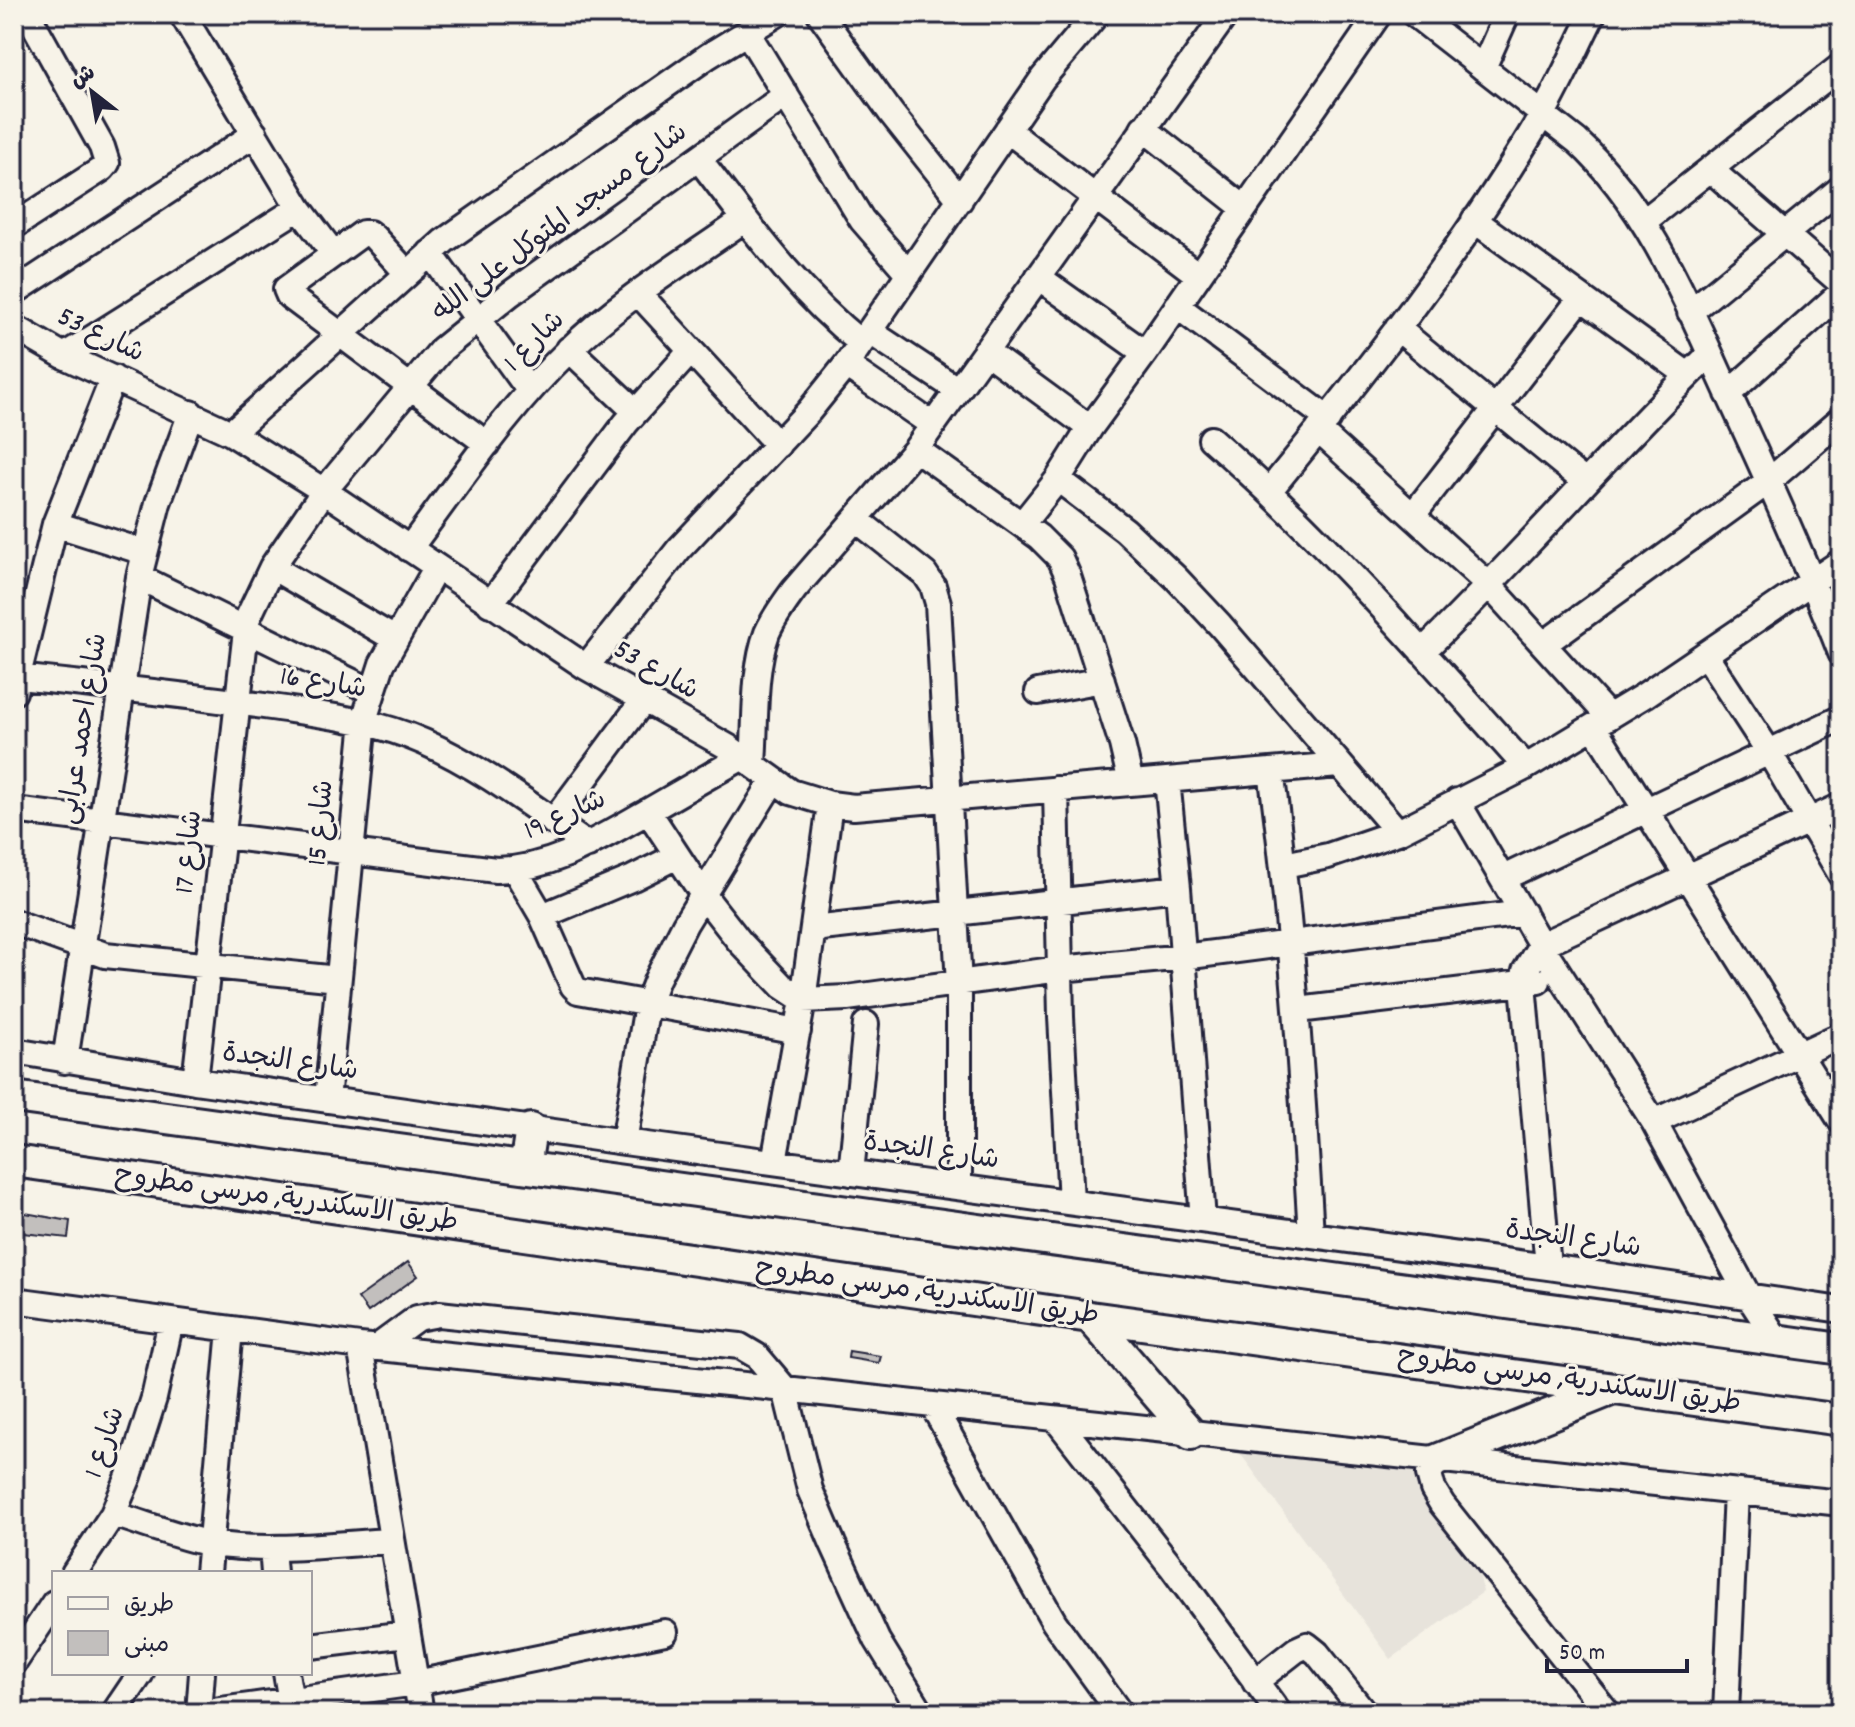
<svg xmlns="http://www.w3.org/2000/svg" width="1855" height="1727" viewBox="0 0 1855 1727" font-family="Dekko,'Playpen Sans Arabic',sans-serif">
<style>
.built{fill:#e7e3db}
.building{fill:#c2bfbd;stroke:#22223b;stroke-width:2}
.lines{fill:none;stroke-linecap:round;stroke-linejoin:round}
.minor-casing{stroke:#22223b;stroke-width:30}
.major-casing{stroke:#22223b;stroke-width:36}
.minor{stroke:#f7f3e8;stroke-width:24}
.major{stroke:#f7f3e8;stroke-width:30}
.labels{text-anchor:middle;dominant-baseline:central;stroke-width:6;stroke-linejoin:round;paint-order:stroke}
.street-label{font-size:28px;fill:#22223b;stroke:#f7f3e8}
</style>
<rect width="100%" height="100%" fill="#f7f3e8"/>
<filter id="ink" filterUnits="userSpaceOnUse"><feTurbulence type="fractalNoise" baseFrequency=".0125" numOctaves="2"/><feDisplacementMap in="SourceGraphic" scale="16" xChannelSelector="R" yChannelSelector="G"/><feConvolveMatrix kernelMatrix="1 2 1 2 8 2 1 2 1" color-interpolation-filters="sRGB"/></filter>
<g filter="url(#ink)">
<path class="built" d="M1234 1445 1423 1458 1475 1552 1483 1592 1391 1659Z"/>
<path class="building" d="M14 1211 70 1221 68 1238 14 1232Z
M408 1262 418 1276 368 1312 358 1298Z
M849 1351 881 1356 879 1363 848 1358Z"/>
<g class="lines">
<defs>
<path id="minor" d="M182 14 299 208 333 253
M820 14 891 113 960 200
M1414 14 1577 141C1650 208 1688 306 1729 395 1769 481 1807 565 1841 653
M747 32 862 220 909 274
M1483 68 1507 14
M1143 128 1244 208
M1007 130 1198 275
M699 159C749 224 796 291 861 343
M1710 169 1841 283
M1474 220 1688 375
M1643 222 1841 66
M14 226 102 169 107 163 102 147 28 14
M430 253 529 390
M407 273 374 237 369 233H363L286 289 289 296 487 444
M1038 277 1145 353
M14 292 255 134
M639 294 778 445
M1177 306 1328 419
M1690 312 1841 188
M14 327 64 356 231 433 324 491 586 667 728 747 791 792 830 804 854 807 1339 765
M1397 328 1585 482
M869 331 958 390
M569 349 636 412
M985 351 1090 428
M64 356 299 208
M846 365 933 425
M1728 394 1841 293
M1318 430 1490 586 1609 717
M231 433 444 241 708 56 777 14
M1211 439C1325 538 1424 654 1526 767
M916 449 1039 537 1060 558 1068 576 1122 744 1131 783
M1058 479 1125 530 1176 578 1220 625 1398 832
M1270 490C1367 371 1463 249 1541 117 1560 84 1576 48 1593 14
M1413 515 1581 298
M857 520 925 574 933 586 938 603 959 985V1187
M55 524 144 552
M1022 524 1058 479 1090 428 1145 353 1379 14
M409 549C460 481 507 409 569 350 621 299 686 261 745 219
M272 567 395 639
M139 577 371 691
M490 604 626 423 691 351
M243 628 272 567 324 491 442 349 510 294 786 95
M1544 644 1769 481 1841 419
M1422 652C1521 556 1611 451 1710 354
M1705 654 1769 752 1841 875
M586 667 679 549 809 411 846 365 1043 78 1095 16
M18 677C102 686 187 695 271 707 324 715 374 720 424 742 483 768 535 809 588 845
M14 692 55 524 113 378
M1038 692 1102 680
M1594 727 1841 1121
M753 764C756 724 753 670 767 633 774 617 784 604 794 590L916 449 1226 14
M1271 771C1292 925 1302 1080 1311 1235
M1167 780 1178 888 1203 1220
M1056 789 1061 1017 1071 1202
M1457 801 1541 945 1654 1122 1749 1297 1777 1340
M14 810 496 870C552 869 597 840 645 813 678 794 710 775 743 757
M648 811 704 896 740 942 782 986 803 1000 847 998 1060 969 1183 957 1523 913
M553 822 643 701
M1284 865 1328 856 1398 832 1526 767 1645 695 1841 562
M515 870 542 916 573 986 578 991 798 1031
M1503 878 1841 718
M542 916 633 878 677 856
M14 922 105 955 338 979
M813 929 1178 888
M1298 1010 1538 981
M14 1051 195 1081 624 1142 1548 1267 1841 1310
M65 1061 139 577 158 503 191 413
M195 1081 246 630
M327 1100 364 720 382 664 436 568
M1654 1122 1841 1035
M624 1142 647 1005 657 979 685 924 773 781
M774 1162 803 1000 830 804
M851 1173 866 1024
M1548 1267 1523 984 1525 971 1541 945 1841 806
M14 1300 360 1346 785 1389 1841 1503
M360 1346 421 1713
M376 1348 417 1318 439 1314 740 1346 757 1356 785 1389 810 1490 833 1544 877 1640 922 1713
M933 1406 1054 1622 1120 1713
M1056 1419 1171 1566 1279 1713
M1437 1460 1429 1474 1433 1489 1442 1504 1608 1713
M113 1514C146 1524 180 1538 213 1544 272 1553 333 1544 391 1541
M272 1548 274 1573
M74 1573 113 1514 129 1476 154 1398 171 1321
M208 1573 230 1329
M310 1646 407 1634
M14 1663 54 1603
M286 1673 293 1713
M1255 1682 1296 1650 1307 1645 1317 1653 1365 1713
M114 1713 141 1673
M199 1713 416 1683 665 1632
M199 1713 202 1673
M1726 1713 1736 1492"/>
<path id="major" d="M14 1097 1841 1349
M14 1161 1090 1317 1841 1420
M525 1167 531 1129
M1090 1317 1191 1434
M1437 1460 1613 1389"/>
</defs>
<use href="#minor" class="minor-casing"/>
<use href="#major" class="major-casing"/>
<use href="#minor" class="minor"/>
<use href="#major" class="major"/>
</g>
</g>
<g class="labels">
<g class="street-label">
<text transform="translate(561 224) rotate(-37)">شارع مسجد المتوكل على الله</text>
<text transform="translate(100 337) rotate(26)">شارع 53</text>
<text transform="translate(536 343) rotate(-45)">شارع 1</text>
<text transform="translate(655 672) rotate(30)">شارع 53</text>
<text transform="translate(323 685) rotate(9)">شارع 16</text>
<text transform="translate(85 729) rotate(-81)">شارع احمد عرابى</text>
<text transform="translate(566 817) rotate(-24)">شارع 19</text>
<text transform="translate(323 823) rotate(-85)">شارع 15</text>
<text transform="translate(191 852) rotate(-84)">شارع 17</text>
<text transform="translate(290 1064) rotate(8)">شارع النجدة</text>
<text transform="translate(931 1153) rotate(8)">شارع النجدة</text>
<text transform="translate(286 1201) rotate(8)">طريق الاسكندرية, مرسى مطروح</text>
<text transform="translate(1573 1241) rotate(8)">شارع النجدة</text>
<text transform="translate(927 1294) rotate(8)">طريق الاسكندرية, مرسى مطروح</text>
<text transform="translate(1569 1382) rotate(8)">طريق الاسكندرية, مرسى مطروح</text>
<text transform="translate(107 1443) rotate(-71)">شارع 1</text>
</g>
</g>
<rect width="1855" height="1727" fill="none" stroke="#f7f3e8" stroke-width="48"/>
<rect x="24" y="24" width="1807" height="1679" fill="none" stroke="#22223b" stroke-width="3" filter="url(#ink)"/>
<rect x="52" y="1571" width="260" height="104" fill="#f7f3e8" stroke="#a29fa3" stroke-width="2"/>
<rect x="68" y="1597" width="40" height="12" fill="#f7f3e8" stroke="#a29fa3" stroke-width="2"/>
<text x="124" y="1611" font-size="24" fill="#22223b">طريق</text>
<rect x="68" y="1631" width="40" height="24" fill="#c2bfbd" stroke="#a29fa3" stroke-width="2"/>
<text x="124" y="1651" font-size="24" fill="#22223b">مبنى</text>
<g transform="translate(92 92) rotate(329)" stroke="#f7f3e8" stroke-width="6" paint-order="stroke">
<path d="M0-6L14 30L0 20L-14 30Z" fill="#22223b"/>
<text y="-12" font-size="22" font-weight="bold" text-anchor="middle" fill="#22223b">ش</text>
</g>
<path d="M1547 1659v12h140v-12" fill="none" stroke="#22223b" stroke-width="4"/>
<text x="1559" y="1659" font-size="24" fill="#22223b" stroke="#f7f3e8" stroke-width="6" paint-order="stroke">50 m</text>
</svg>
